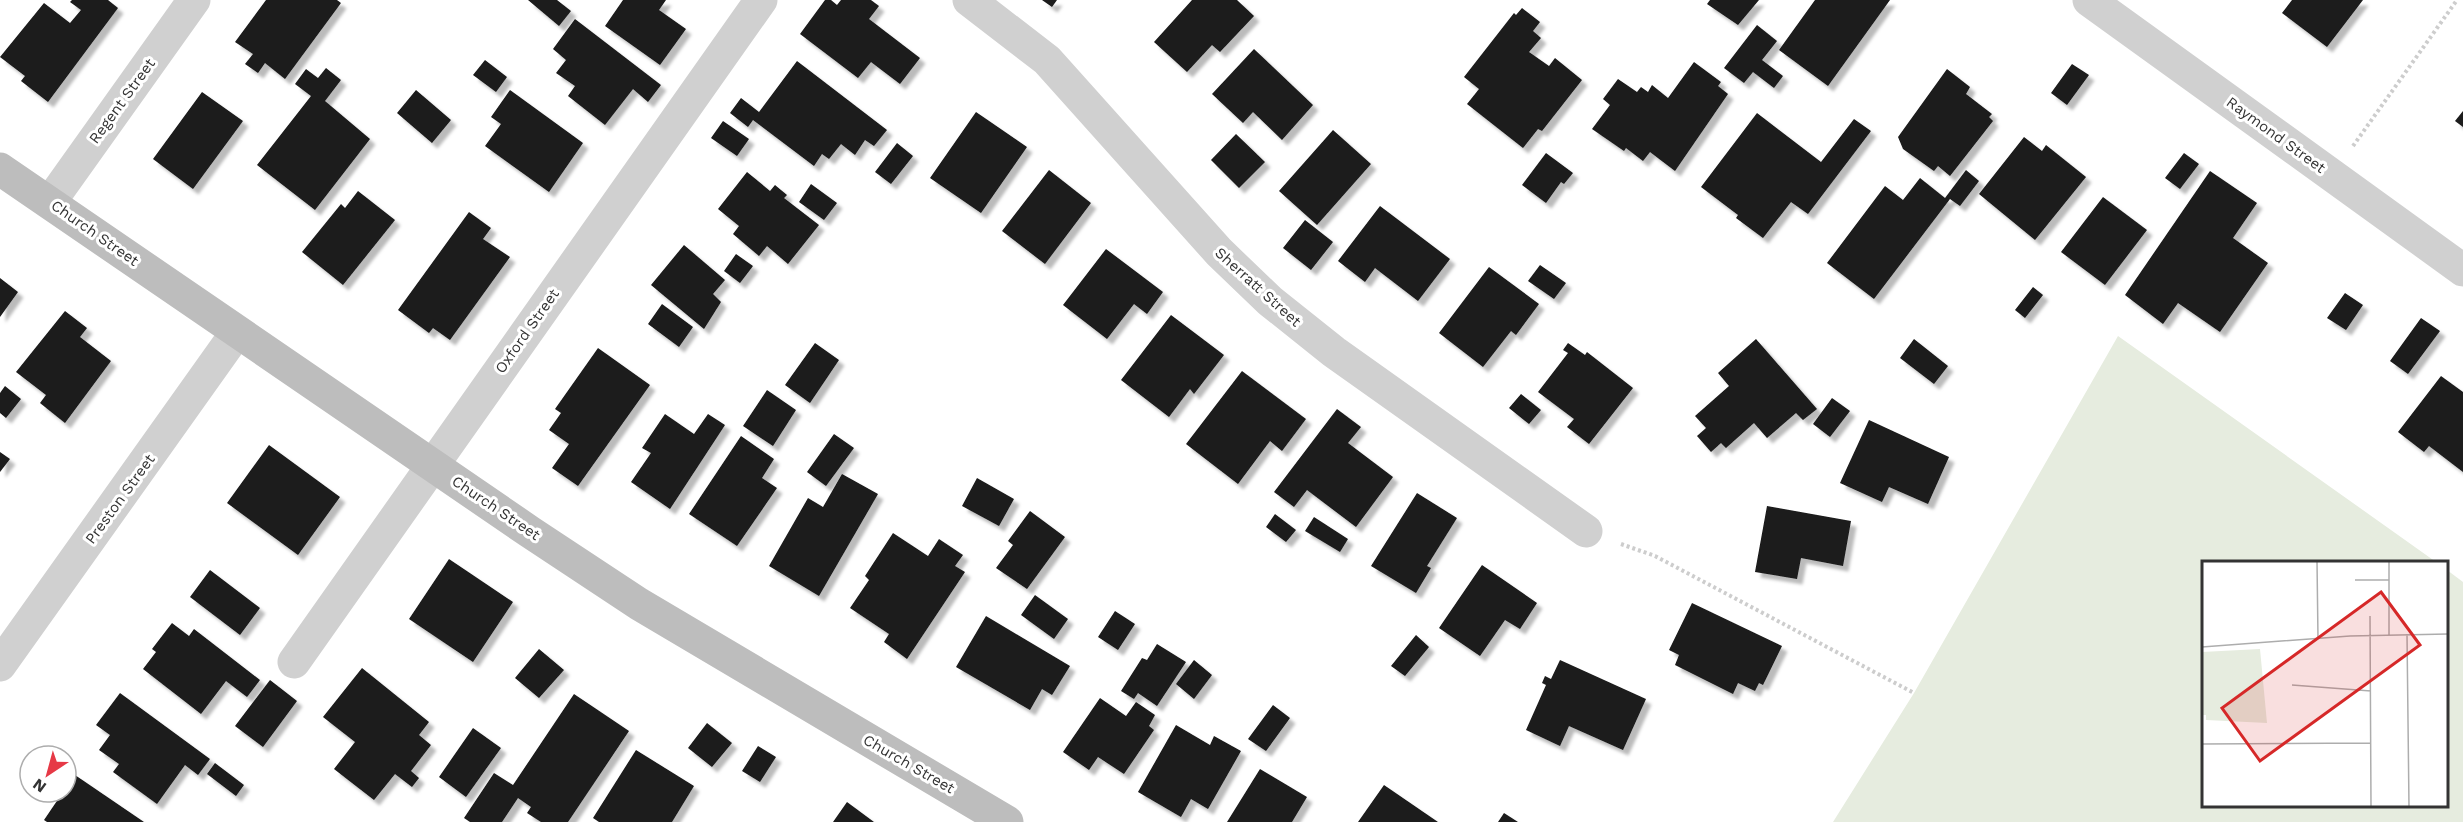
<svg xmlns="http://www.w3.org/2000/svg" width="2463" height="822" viewBox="0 0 2463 822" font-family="'Work Sans',sans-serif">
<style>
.green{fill:#e6ecdf}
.building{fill:#1a1a1a;filter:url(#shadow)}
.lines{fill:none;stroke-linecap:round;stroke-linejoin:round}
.path{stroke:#cdcdcd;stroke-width:4;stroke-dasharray:3 3;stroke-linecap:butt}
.street{stroke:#d0d0d0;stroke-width:33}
.secondary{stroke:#bdbdbd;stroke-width:33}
.labels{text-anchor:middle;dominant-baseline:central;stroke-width:6;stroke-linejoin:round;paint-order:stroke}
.street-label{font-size:15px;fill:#333;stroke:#fff}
.inset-road{fill:none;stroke:#adadad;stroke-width:1.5}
.view{fill:#d62828;fill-opacity:0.15;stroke:#d62828;stroke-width:3}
.inset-edge{fill:none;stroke:#333;stroke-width:3}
</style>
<defs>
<filter id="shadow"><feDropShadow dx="5.5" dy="5.5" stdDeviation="1.5" flood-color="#0004"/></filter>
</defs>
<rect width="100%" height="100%" fill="#fff"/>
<path class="green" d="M2118 336 2436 562H2204V806H2446L2447 570 2463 582V822H1833L1914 693Z"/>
<path class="building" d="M72 0H108L118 8 48 102 21 81 25 76 0 57 44 3 70 23 81 10 70 2Z
M266 0H337L341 3 285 79 265 63 258 73 245 64 253 54 235 42Z
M528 0H557L571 11 559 26Z
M623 0H666L659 10 686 29 660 65 605 26Z
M825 0H831L837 5 841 0H871L879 6 869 19 920 58 900 84 871 62 858 78 800 34Z
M1042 0H1057L1052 7Z
M1192 0H1237L1254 16 1220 52 1212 45 1187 72 1154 42Z
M1710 0H1759L1738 25 1707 4Z
M1815 0H1890L1828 86 1779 50Z
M2292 0H2363L2327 47 2282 13Z
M1522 8 1540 22 1533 31 1541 38 1529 52 1549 66 1555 58 1582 80 1542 131 1538 129 1523 148 1467 104 1479 89 1464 77 1514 13 1516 15Z
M575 19 661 85 648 102 633 89 605 125 568 96 575 86 556 73 566 60 553 49Z
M1757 25 1777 41 1762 60 1783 76 1774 88 1753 72 1744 83 1724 68Z
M1254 49 1313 105 1282 140 1253 112 1243 123 1212 94Z
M485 60 507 77 496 92 473 75Z
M797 61 887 130 874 146 865 140 855 155 841 144 829 159 822 154 814 166 753 120 748 127 730 113 741 98 759 112Z
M1694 62 1721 82 1718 86 1728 94 1675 171 1650 152 1643 161 1626 148 1624 151 1592 129 1610 105 1603 99 1618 79 1637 92 1641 87 1648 92 1652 85 1668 98Z
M2072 64 2089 75 2067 105 2051 93Z
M326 68 341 80 325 101 370 139 315 210 257 165 311 96 295 84 306 69 318 78Z
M1947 69 1970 87 1966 94 1992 114 1989 117 1993 121 1950 176 1938 166 1934 171 1903 149 1898 137Z
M416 90 451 120 432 143 397 113Z
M510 90 583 143 549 192 485 146 501 124 491 117Z
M202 92 243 121 193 189 153 159Z
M2463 111V127L2455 121Z
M976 112 1027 147 981 213 930 178Z
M1757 113 1821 162 1854 119 1871 131 1808 214 1791 202 1763 238 1736 218 1738 215 1701 187Z
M723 121 749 139 737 156 711 138Z
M1333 130 1371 164 1317 225 1279 191Z
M1236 134 1265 162 1239 188 1211 160Z
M2024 137 2042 151 2046 145 2086 177 2035 240 1979 194Z
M897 143 913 156 891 184 875 172Z
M1546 153 1573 173 1564 184 1561 182 1546 203 1522 185Z
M2184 153 2199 164 2180 189 2165 178Z
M1049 170 1091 203 1045 264 1002 231Z
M1966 170 1979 181 1960 206 1950 199 1874 299 1827 263 1885 186 1903 200 1920 178 1945 198Z
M2210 171 2257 203 2233 238 2268 263 2220 332 2178 303 2163 324 2125 295Z
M747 172 770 191 775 185 787 195 784 198 819 225 788 264 767 246 759 256 733 234 739 226 718 209Z
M811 184 837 203 824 220 799 202Z
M358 191 395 220 343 285 302 252 341 204 345 208Z
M2103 197 2147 230 2105 285 2061 252Z
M1380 206 1450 259 1418 301 1375 268 1365 282 1338 261Z
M469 212 491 228 483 239 510 257 450 340 433 328 429 333 398 310Z
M1305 220 1333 242 1311 270 1283 248Z
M684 245 725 280 713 294 721 302 704 329 651 285Z
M1106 249 1163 292 1147 314 1134 304 1107 339 1063 305Z
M736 254 753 266 740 283 724 271Z
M1540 265 1566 283 1554 299 1528 281Z
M1489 267 1539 304 1516 335 1511 331 1483 367 1439 333Z
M0 278 18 292 0 317Z
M2033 287 2043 295 2025 318 2015 310Z
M2345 293 2363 305 2346 330 2327 318Z
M662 304 693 327 679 347 648 324Z
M65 311 87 328 80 337 111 361 65 423 40 403 46 395 16 372Z
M1171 315 1224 355 1194 394 1190 389 1169 417 1121 380Z
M2421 318 2440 331 2408 374 2390 361Z
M1756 339 1817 409 1803 420 1796 413 1767 438 1754 423 1726 448 1721 443 1711 452 1697 436 1706 428 1695 416 1729 386 1718 373Z
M1914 339 1948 366 1934 384 1900 358Z
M815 343 839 360 810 403 785 385Z
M1568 343 1585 355 1587 352 1633 388 1589 444 1567 427 1574 419 1538 392 1568 353 1563 350Z
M598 348 650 385 578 486 552 468 569 444 549 430 561 413 555 409Z
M1242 371 1306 419 1282 451 1270 441 1238 484 1186 444Z
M2441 376 2463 392V472L2429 446 2424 452 2398 432Z
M5 386 21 399 6 418 0 413V393Z
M767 390 796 410 773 446 743 426Z
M1521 394 1541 410 1529 424 1509 408Z
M1832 398 1850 411 1830 437 1813 424Z
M1337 409 1361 427 1348 443 1393 477 1356 527 1307 490 1294 507 1274 492Z
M665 414 694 434 708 414 725 425 670 509 631 482 651 453 642 448Z
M1869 420 1949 457 1928 504 1889 487 1882 502 1840 483Z
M834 434 854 448 826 486 807 472Z
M741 436 774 459 762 478 777 488 737 546 689 514Z
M269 445 340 497 298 555 227 503Z
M0 452 10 459 0 472Z
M842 474 878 494 819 596 769 566 808 498 823 507Z
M977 478 1014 499 999 526 962 506Z
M1417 493 1457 518 1427 566 1431 568 1416 593 1371 566Z
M1767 506 1851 521 1843 566 1801 558 1797 579 1755 572Z
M1030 511 1065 537 1027 589 996 568 1013 545 1008 541Z
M1275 514 1296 530 1286 542 1266 527Z
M1314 517 1348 539 1340 552 1305 531Z
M893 533 928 556 939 539 963 555 955 566 965 572 907 659 884 642 889 634 850 608 869 580 865 576Z
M449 559 513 602 473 662 409 619Z
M1482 565 1537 603 1520 629 1505 620 1480 656 1439 628Z
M210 570 260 608 240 635 190 597Z
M1035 595 1068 619 1054 639 1021 615Z
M1692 603 1782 646 1763 685 1759 683 1755 691 1738 683 1733 694 1675 665 1679 655 1669 650Z
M1115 611 1135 624 1118 650 1098 637Z
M986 616 1070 666 1052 695 1042 689 1030 710 956 667Z
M172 623 189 636 194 629 260 680 247 697 226 681 201 714 143 669 156 652 152 649Z
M1416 635 1429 647 1405 676 1391 666Z
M1157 644 1186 662 1157 706 1138 693 1134 699 1121 691 1142 658 1147 660Z
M539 649 564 670 539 698 515 678Z
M1194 660 1212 675 1194 699 1176 684Z
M1560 660 1646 699 1623 750 1569 726 1560 746 1526 730 1546 685 1542 683 1545 676 1551 679Z
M362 668 429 722 419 735 431 745 411 771 419 778 412 787 395 774 374 800 334 769 355 742 323 717Z
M270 680 297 701 263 747 235 726Z
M120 693 210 759 198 775 185 765 157 804 113 772 119 764 99 750 110 735 96 725Z
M574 694 629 731 568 822H541L527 813 531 807 518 798 502 822H470L464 818 494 773 513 785Z
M1100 698 1126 716 1136 702 1155 715 1149 726 1154 730 1124 774 1098 757 1089 770 1063 752Z
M1273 705 1290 718 1266 751 1248 739Z
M707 723 732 743 712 767 688 748Z
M1176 725 1210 745 1214 736 1241 751 1208 809 1191 799 1181 817 1138 792Z
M473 728 501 748 466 797 439 777Z
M758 746 776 757 760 782 742 771Z
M636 750 694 786 672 822H599L593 818Z
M215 763 244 785 236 796 207 774Z
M1260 769 1307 797 1292 822H1227Z
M75 775 144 822H47L44 820 63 792H66Z
M1384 785 1438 822H1358Z
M847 802 874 822H833Z
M1504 813 1518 822H1498Z"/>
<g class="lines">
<path class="path" d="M2353 146 2457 0
M1621 544 1655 556 1914 693"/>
<path class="street" d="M969 0 1047 60 1219 252 1270 301 1334 352 1586 531
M2089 0 2463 270
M50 202 194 0
M294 662 761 0
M0 665 237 332"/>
<path class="secondary" d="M0 169 530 532 639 604 1007 822"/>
</g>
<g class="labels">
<g class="street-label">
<text transform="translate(122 101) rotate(-54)">Regent Street</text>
<text transform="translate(2276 135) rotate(36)">Raymond Street</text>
<text transform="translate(95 233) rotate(35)">Church Street</text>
<text transform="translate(1258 287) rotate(42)">Sherratt Street</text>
<text transform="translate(527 331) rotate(-55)">Oxford Street</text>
<text transform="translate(120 499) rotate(-54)">Preston Street</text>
<text transform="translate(496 508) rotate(34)">Church Street</text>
<text transform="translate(909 764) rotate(30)">Church Street</text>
</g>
</g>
<g transform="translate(2202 561)">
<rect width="246" height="246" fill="#fff"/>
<path d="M58 88 65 162 4 159V154H0V91Z" fill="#e6ecdf"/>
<path class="inset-road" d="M115 0 116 78M187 0V74M153 19H187M168 55 169 246M205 73 207 246M0 86 148 75 246 73M90 124 169 130M0 183 169 182"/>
<path class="view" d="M179 31 218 84 58 200 20 147Z"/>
<rect width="246" height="246" class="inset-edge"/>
</g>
<g transform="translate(48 774) rotate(216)"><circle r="28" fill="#ffffff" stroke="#adadad" stroke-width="1.5"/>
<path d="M0-4.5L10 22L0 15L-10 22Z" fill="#e63946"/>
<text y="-9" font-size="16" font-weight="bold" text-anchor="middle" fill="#333333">N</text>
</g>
</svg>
